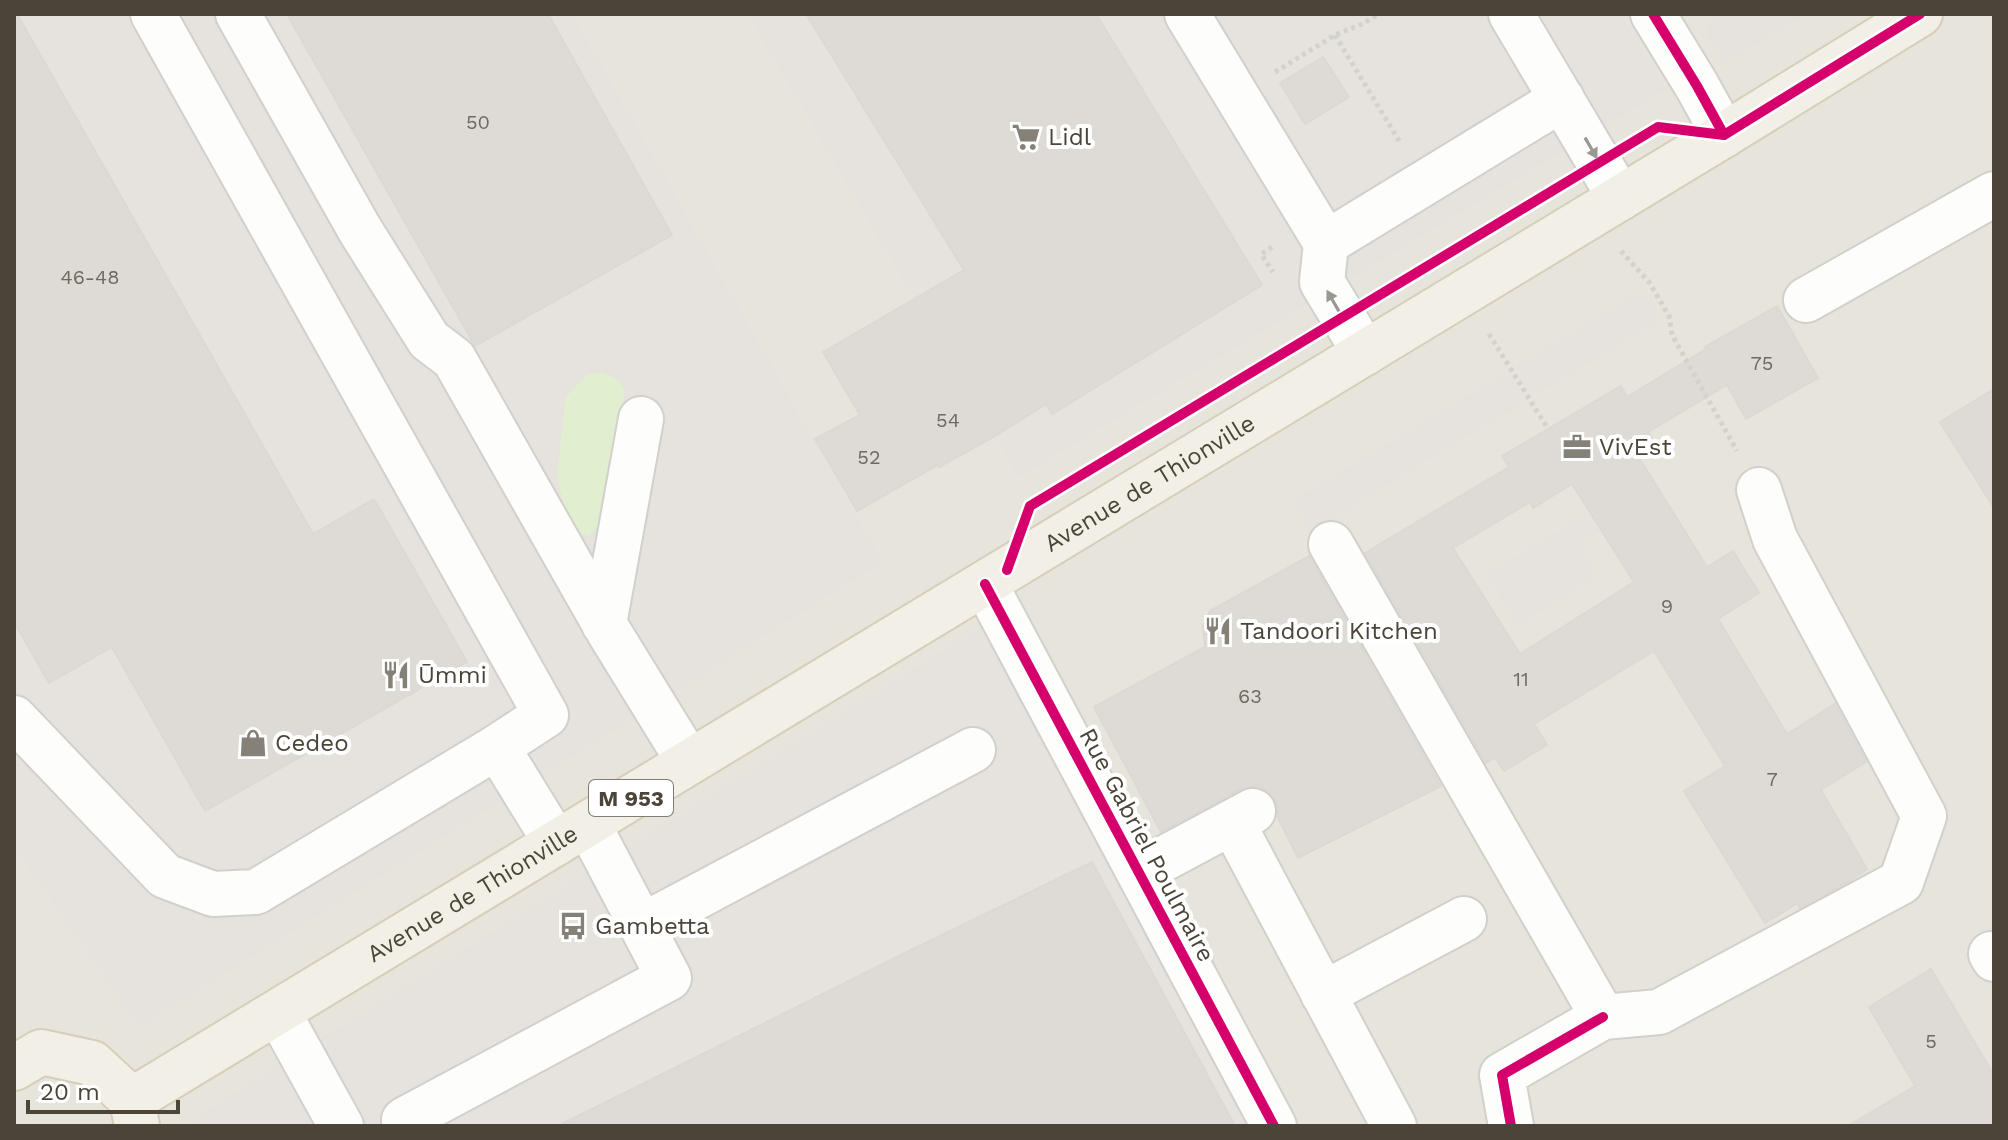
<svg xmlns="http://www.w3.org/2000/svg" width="2008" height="1140" viewBox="0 0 2008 1140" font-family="'Work Sans',sans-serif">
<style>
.residential{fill:#e7e4dc}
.industrial{fill:#e6e2de}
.green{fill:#e1eecf}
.parking{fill:#e6e3df}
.building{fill:#dedbd6;stroke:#dcd9d4;stroke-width:2;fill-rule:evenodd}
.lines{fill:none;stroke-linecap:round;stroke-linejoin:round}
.minor-casing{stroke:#d2d0cb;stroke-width:48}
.major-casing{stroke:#d6cebb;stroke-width:48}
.path{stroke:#d3d2cc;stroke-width:5;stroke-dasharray:4 4;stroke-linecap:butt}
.minor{stroke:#fdfdfc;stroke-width:44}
.major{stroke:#f2efe6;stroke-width:44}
.cycleway-casing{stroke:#fff;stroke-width:15}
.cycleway{stroke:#d6006c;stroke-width:10}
.oneway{fill:#9b9791}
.labels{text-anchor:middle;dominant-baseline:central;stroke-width:8;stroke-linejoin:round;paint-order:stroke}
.number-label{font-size:20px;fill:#706a61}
.shield{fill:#fff;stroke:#817c74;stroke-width:2}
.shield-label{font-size:22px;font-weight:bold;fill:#4b4439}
.poi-label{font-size:24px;fill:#4b4439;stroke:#fff;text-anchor:start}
.street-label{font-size:24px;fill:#4b4439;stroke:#fff}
</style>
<rect width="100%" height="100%" fill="#f4f2ee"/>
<path class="residential" d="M574 14H746L1018 479 1668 90 1621 14H1994V1126H14V848L139 1026 884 562Z"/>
<path class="industrial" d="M14 14H574L884 562 139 1027 14 848Z
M746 14H1621L1668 90 1018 479Z
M991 621 1254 1126H195L200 1115Z"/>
<path class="green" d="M602 372 619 380 625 393 603 509 598 526 589 536 576 533 566 513 557 477 565 398 586 375Z"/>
<path class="parking" d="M1123 14H1595L1628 68 1594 87 1607 109 1299 296Z
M1712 14H1806L1725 64 1706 33Z
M1643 290 1661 320 1310 531 1293 501Z
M1623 492 1634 511 1578 544 1597 577 1517 625 1487 574Z
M342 774 359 806 243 871 226 839Z"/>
<path class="building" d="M14 14H17L313 534 374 499 467 662 205 811 112 647 49 683 14 622Z
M287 14H548L672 235 475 346Z
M806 14H1096L1262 285 1052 414 1046 404 990 439 939 467 938 465 857 511 815 439 860 415 823 352 964 270Z
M1323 57 1349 97 1305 124 1280 83Z
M1777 306 1818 378 1746 419 1727 385 1648 432 1652 438 1633 448 1707 567 1733 551 1759 593 1718 619 1787 734 1835 704 1866 762 1821 790 1867 869 1848 882 1800 908 1798 903 1765 923 1684 791 1725 766 1654 651 1534 724 1547 745 1504 771 1495 758 1486 763 1365 553 1509 467 1502 456 1621 386 1627 397 1706 349 1705 347ZM1572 484 1634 582 1520 654 1453 548 1530 502 1533 508Z
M1994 389V508L1940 422Z
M1309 556 1441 786 1298 858 1277 816 1278 811 1275 800 1262 787 1253 786 1241 789 1161 832 1094 707 1205 647 1203 627 1210 611Z
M1092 862 1235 1126H558L909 951Z
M1931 969 1994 1075V1126H1848L1915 1086 1869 1007Z"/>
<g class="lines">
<defs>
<path id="minor" d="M238 14 360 230 429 340 454 359 609 632 689 762
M1187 14 1326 243 1562 99
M1511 14 1620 198
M1653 14 1697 86 1724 135
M1326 243 1322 282 1365 353
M1806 300 1994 194
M1331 544 1603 1017
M985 584 1274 1126
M604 624 641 419
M14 718 165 876 213 894 256 892 497 747 546 715 153 14
M497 747 556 843
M1232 822 1394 1126
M1139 872 1253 811
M642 926 973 750
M1991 954 1994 959
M1323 994 1464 919
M278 1012 341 1126
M408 1126 404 1120 669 978 588 824
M1511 1126 1502 1075 1603 1017 1659 1012 1901 882 1924 816 1775 539 1759 490"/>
<g id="major">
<path d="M14 1068 41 1052 92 1063 132 1100 137 1126"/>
<path id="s1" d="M132 1100 1724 135 1920 14"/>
</g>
</defs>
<use href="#minor" class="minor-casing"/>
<use href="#major" class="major-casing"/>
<path class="path" d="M1335 35 1401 144
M1275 72 1335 35 1362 24 1379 14
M1272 247 1261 254 1273 272
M1621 251 1649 282 1669 316 1672 335 1737 451
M1489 334 1548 429"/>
<use href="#minor" class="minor"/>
<use href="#major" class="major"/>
<defs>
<path id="cycleway" d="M1653 14 1697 86 1724 135
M1724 135 1920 14
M1007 570 1030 506 1658 127 1724 135
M985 584 1274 1126
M1511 1126 1502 1075 1603 1017"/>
</defs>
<use href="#cycleway" class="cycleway-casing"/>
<use href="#cycleway" class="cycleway"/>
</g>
<defs><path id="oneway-solid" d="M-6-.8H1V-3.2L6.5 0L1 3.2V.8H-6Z" transform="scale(2)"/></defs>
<g class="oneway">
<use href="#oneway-solid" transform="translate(1591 148) rotate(60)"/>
<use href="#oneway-solid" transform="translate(1333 301) rotate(-120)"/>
</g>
<defs>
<symbol id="supermarket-bare" viewBox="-9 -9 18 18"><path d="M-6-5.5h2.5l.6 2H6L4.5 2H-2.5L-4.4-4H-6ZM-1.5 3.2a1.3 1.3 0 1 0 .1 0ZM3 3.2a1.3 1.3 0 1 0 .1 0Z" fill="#868178" stroke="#fff" stroke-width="2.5" paint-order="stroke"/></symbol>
<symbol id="office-bare" viewBox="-9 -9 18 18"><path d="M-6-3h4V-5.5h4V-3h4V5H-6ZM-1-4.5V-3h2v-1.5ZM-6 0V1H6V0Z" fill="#868178" stroke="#fff" stroke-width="2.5" paint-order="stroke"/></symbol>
<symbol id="restaurant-bare" viewBox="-9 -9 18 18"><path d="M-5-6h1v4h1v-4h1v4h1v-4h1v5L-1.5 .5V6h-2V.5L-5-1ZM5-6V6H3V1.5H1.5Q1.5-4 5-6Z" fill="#868178" stroke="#fff" stroke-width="2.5" paint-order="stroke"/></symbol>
<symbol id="shop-bare" viewBox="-9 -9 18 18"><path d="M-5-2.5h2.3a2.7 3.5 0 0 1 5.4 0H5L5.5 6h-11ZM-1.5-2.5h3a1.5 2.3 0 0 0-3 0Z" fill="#868178" stroke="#fff" stroke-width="2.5" paint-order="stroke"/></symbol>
<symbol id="bus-bare" viewBox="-9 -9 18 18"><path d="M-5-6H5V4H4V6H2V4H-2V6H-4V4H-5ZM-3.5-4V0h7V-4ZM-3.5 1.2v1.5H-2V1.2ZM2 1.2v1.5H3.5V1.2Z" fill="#868178" stroke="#fff" stroke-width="2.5" paint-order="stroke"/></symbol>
</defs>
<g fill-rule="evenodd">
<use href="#supermarket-bare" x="1006" y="117" width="40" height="40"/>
<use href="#office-bare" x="1557" y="427" width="40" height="40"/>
<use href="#restaurant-bare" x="1198" y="611" width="40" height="40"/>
<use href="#restaurant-bare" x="376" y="655" width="40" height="40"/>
<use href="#shop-bare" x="233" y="723" width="40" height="40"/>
<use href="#bus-bare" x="553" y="906" width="40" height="40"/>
</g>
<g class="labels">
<g class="number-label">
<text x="478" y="122">50</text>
<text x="90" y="277">46-48</text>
<text x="1762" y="363">75</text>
<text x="948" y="420">54</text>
<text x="869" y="457">52</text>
<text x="1667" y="606">9</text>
<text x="1521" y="679">11</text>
<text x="1250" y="696">63</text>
<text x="1772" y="779">7</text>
<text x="1931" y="1041">5</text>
</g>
<rect class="shield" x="589" y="780" width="84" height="36" rx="6"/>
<g class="shield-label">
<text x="631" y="798">M 953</text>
</g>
<g class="poi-label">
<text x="1048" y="137">Lidl</text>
<text x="1599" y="447">VivEst</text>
<text x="1240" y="631">Tandoori Kitchen</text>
<text x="418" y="675">Ūmmi</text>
<text x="275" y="743">Cedeo</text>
<text x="595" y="926">Gambetta</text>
</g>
<g class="street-label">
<text stroke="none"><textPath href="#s1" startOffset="1190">Avenue de Thionville</textPath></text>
<text transform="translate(1147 845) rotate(62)">Rue Gabriel Poulmaire</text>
<text stroke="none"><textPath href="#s1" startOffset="398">Avenue de Thionville</textPath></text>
</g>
</g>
<rect width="2008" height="1140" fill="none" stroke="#4b4439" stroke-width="32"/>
<path d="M28 1100v12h150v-12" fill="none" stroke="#4b4439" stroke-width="4"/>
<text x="40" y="1100" font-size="24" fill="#4b4439" stroke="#ffffff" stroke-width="6" paint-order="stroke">20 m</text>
</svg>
